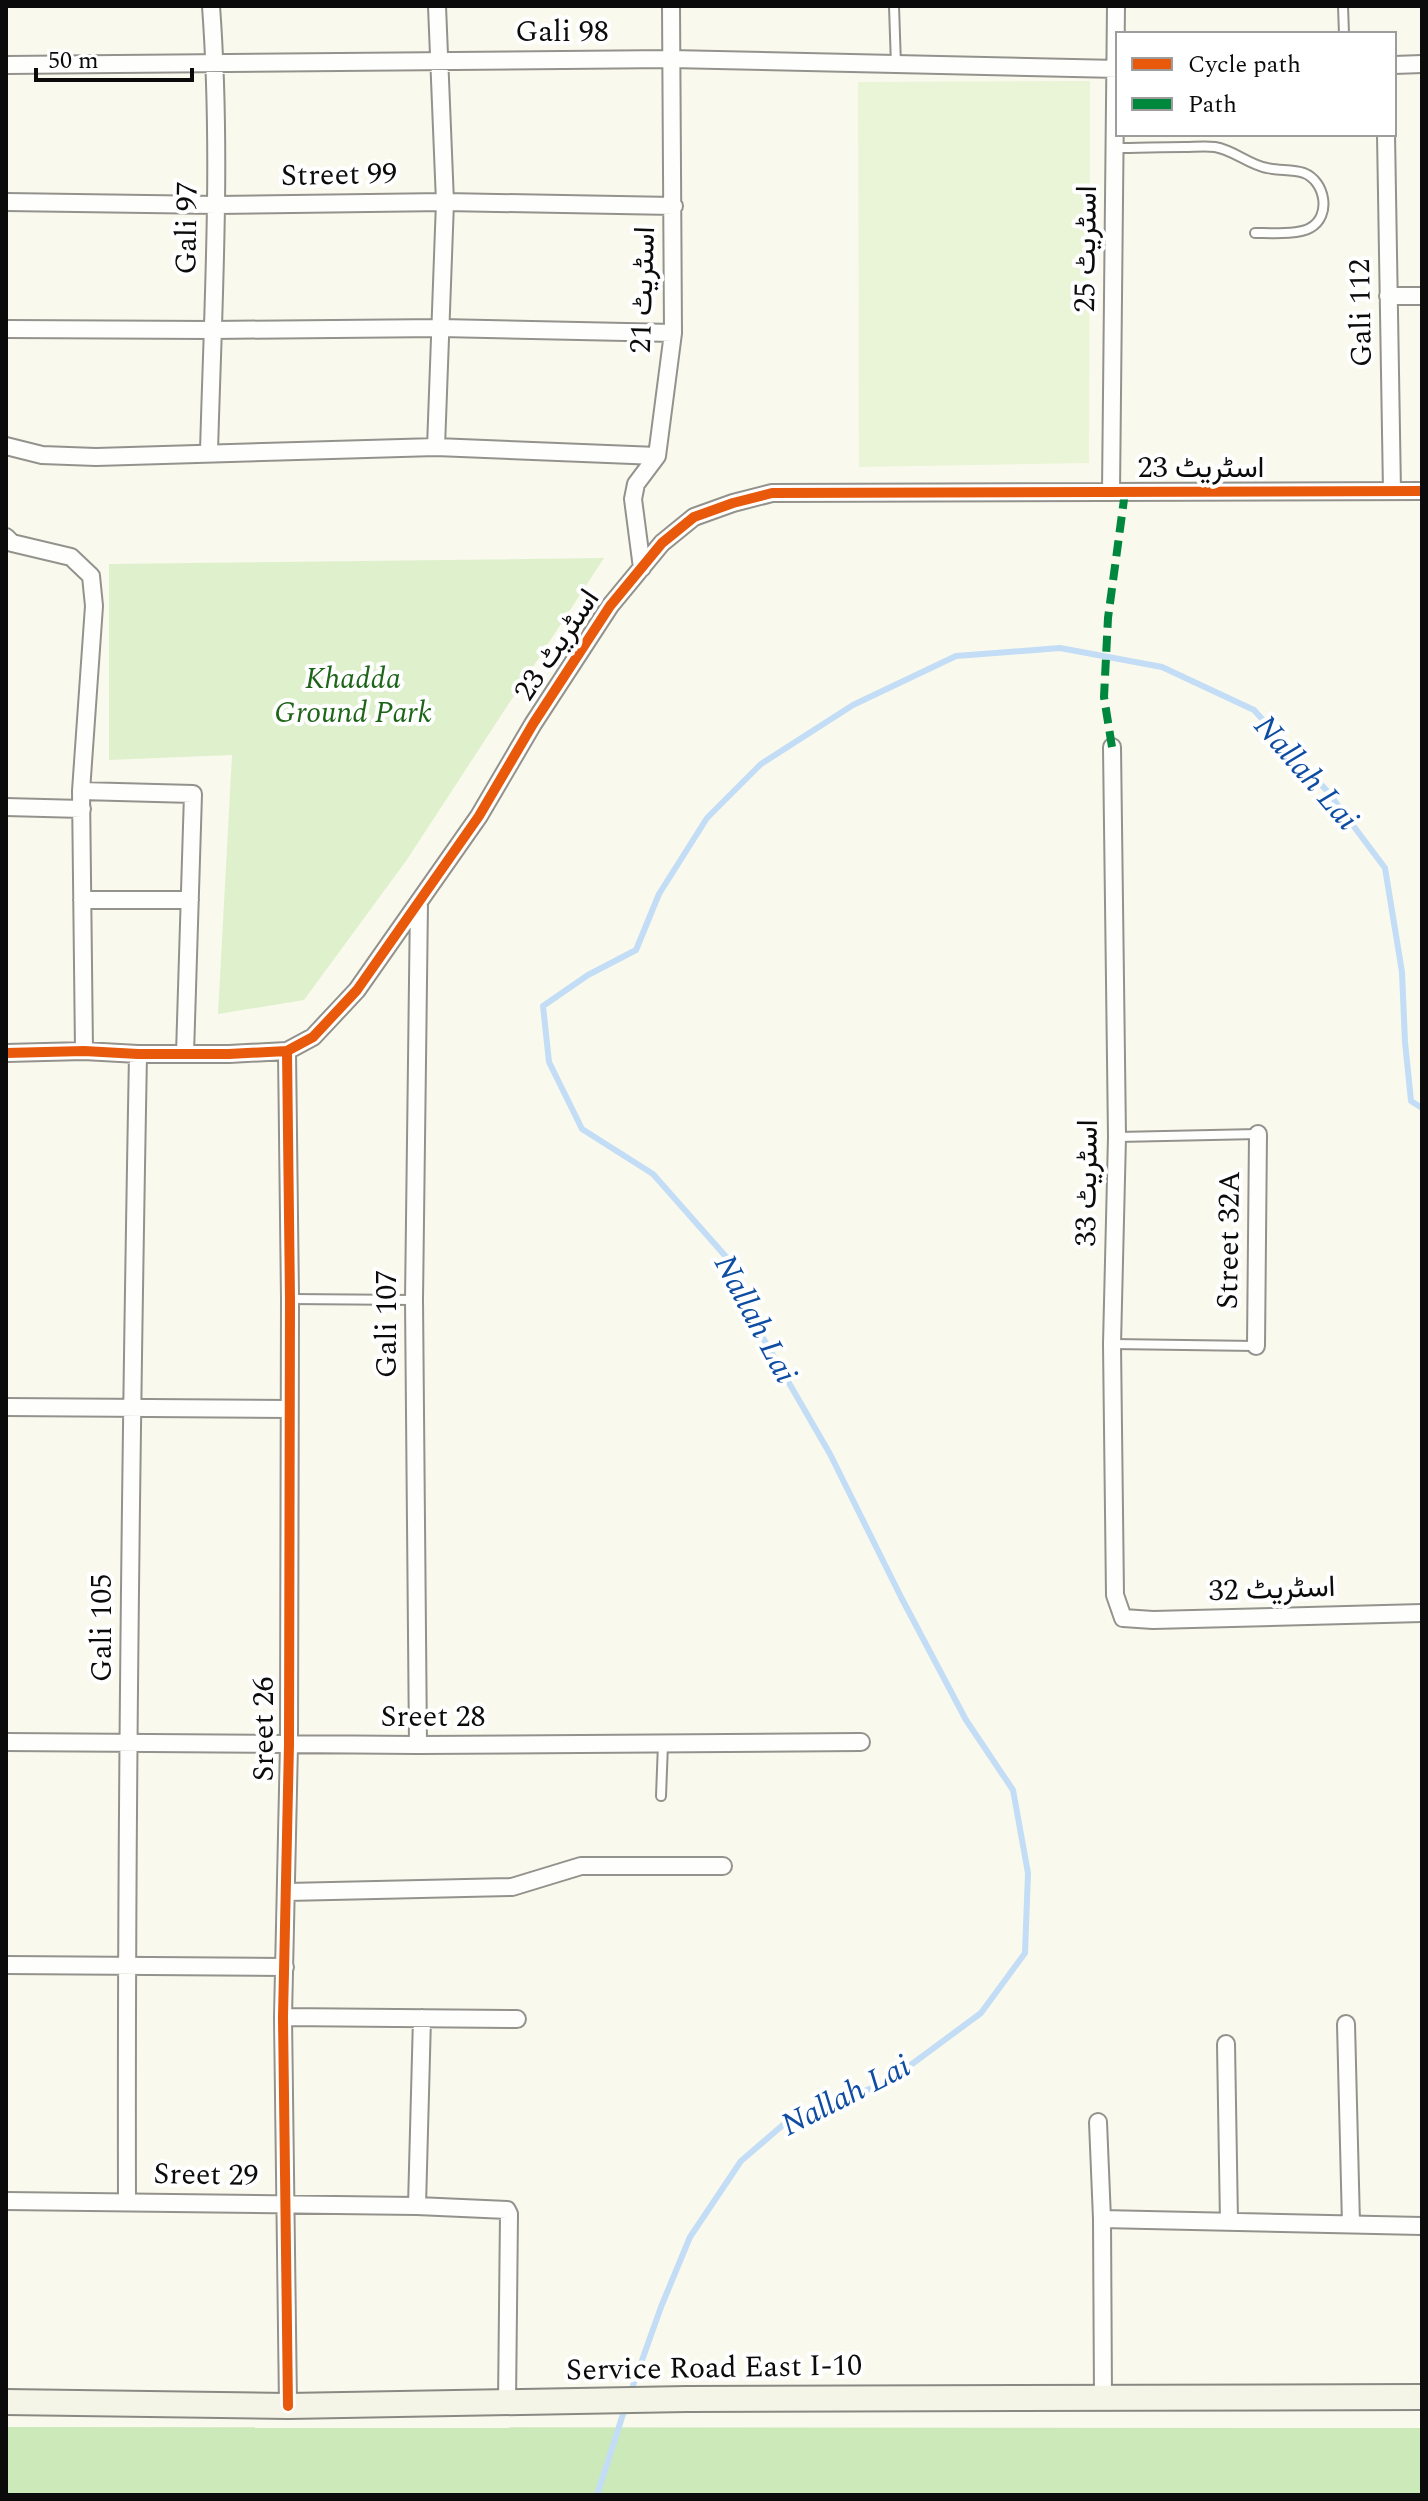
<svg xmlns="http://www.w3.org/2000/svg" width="1428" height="2501" viewBox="0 0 1428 2501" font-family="Spectral,Vazirmatn,serif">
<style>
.green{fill:#def1cc}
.forest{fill:#cce9b9}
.pitch{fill:#e9f5d6}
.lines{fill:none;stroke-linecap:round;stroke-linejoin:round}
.stream{stroke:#c2ddf5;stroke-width:6}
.lane-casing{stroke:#93928d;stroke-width:12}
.street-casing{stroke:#93928d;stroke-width:20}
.secondary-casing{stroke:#898983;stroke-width:28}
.lane{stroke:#fefefc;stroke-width:8}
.street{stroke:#fefefc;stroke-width:16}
.secondary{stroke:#f4f4e7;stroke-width:24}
.quiet{stroke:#00873e;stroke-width:8;stroke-dasharray:16 8;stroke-linecap:butt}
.cycleway-casing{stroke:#fff;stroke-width:15}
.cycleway{stroke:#e8590c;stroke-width:10}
.labels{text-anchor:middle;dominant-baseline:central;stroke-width:8;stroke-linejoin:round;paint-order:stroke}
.street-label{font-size:30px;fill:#0b0b0b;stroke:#fff}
.park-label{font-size:30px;font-style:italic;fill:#1e6519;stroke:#fff}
.water-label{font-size:32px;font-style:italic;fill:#0f4da2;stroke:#fff}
</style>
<rect width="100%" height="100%" fill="#faf9ed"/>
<path class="green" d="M604 558 406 861 304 1000 218 1014 232 755 109 760V564Z"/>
<path class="forest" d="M6 2427 1422 2428V2495H6Z"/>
<path class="pitch" d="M1090 81 1089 463 859 467 858 82Z"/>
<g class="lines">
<path class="stream" d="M630 2394 661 2307 690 2237 741 2161 784 2124 889 2081 981 2013 1025 1953 1028 1873 1013 1790 966 1720 901 1597 830 1454 759 1331 728 1259 653 1174 582 1129 549 1062 543 1006 588 975 636 950 659 894 707 818 761 764 853 705 956 656 1060 648 1162 667 1254 710 1328 792 1385 868 1402 972 1405 1042 1411 1101 1422 1108
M597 2495 625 2408"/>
<defs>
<path id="lane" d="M894 6 896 65
M1343 6 1344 34
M1115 148C1138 148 1161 147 1184 147 1194 147 1205 146 1215 147 1234 150 1249 165 1267 168 1279 171 1292 169 1304 173 1325 181 1332 216 1310 228 1299 235 1269 233 1255 233
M1118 1137 1258 1134
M291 1299 414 1300
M1113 1344 1256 1346
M661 1796 663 1744"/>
<path id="street" d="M6 65 671 59 1118 69
M1394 65 1422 64
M1386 134 1392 491
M6 202 217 205 445 202 674 206
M1388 296H1422
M6 329 212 330 441 328 673 333
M6 446 42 455 96 457 436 447 657 456
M436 447 445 202 437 6
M209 452C213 304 222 155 211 6
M1111 492 1116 6
M6 537 12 543 71 557 91 576 94 606 81 791 84 1051
M642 568 633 499 636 484 657 456 673 333 671 6
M1112 747 1117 1137 1112 1344 1115 1595 1123 1618 1153 1620 1422 1613
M81 791 193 794 185 1054
M6 807 82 809
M82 900H190
M287 1051 290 1299 289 1744 283 2017 288 2406
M6 1053 84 1051 138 1054H229L287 1051 313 1037 357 990 479 816 533 724 610 606 662 543 694 517 733 503 772 493 1422 491
M1256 1346 1258 1134
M6 1407 289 1409
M6 1742 418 1745 861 1742
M418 1745 414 1300 419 902
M287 1892 512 1887 581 1866H723
M6 1965 285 1967
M283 2017 517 2019
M1346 2024 1351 2224
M1226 2044 1229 2222
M1098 2122 1102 2219 1422 2226
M6 2201 417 2206 507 2210 509 2214 507 2403
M127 2202C126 1819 131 1436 138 1054
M417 2206 422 2018
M1102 2219 1103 2398"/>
<path id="secondary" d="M6 2402 288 2406 687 2399 1422 2397"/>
</defs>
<use href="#lane" class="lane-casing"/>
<use href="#street" class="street-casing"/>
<use href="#secondary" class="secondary-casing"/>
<use href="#lane" class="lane"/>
<use href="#street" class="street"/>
<use href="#secondary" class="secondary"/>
<path class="quiet" d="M1112 747 1104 697 1108 618 1125 492"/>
<defs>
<path id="cycleway" d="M287 1051 290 1299 289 1744 283 2017 288 2406
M6 1053 84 1051 138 1054H229L287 1051 313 1037 357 990 479 816 533 724 610 606 662 543 694 517 733 503 772 493 1422 491"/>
</defs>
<use href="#cycleway" class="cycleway-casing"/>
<use href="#cycleway" class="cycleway"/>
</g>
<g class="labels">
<g class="street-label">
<text x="562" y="32">Gali 98</text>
<text transform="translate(339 175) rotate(-1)">Street 99</text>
<text transform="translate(187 228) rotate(-89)">Gali 97</text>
<text transform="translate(1086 249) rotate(-89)">اسٹریٹ 25</text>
<text transform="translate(643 290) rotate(-88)">اسٹریٹ 21</text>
<text transform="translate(1361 313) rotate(-91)">Gali 112</text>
<text x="1201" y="468">اسٹریٹ 23</text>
<text transform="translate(557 645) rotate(-56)">اسٹریٹ 23</text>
<text transform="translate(1087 1183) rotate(-89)">اسٹریٹ 33</text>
<text transform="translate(1229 1240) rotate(-89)">Street 32A</text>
<text transform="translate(387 1324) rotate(-90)">Gali 107</text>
<text transform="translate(1272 1589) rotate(-2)">اسٹریٹ 32</text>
<text transform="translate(102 1628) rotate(-90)">Gali 105</text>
<text x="433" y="1717">Sreet 28</text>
<text transform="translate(264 1729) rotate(-90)">Sreet 26</text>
<text transform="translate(206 2175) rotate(1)">Sreet 29</text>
<text transform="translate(714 2368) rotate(-1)">Service Road East I-10</text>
</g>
<g class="park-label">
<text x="353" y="679">Khadda<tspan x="353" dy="34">Ground Park</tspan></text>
</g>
<g class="water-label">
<text transform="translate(1306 773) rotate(49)">Nallah Lai</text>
<text transform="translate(755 1319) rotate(62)">Nallah Lai</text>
<text transform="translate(846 2096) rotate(-27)">Nallah Lai</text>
</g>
</g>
<rect width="1428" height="2501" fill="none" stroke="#0b0b0b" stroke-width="16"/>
<rect x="1116" y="32" width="280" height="104" fill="#ffffff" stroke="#9d9d9d" stroke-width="2"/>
<rect x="1132" y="58" width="40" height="12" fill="#e8590c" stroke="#9d9d9d" stroke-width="2"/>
<text x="1188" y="72" font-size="24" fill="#0b0b0b">Cycle path</text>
<rect x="1132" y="98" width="40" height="12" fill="#00873e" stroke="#9d9d9d" stroke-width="2"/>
<text x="1188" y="112" font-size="24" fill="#0b0b0b">Path</text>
<path d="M36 68v12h156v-12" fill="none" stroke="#0b0b0b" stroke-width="4"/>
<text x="48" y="68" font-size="24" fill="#0b0b0b" stroke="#ffffff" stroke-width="6" paint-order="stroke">50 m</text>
</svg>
